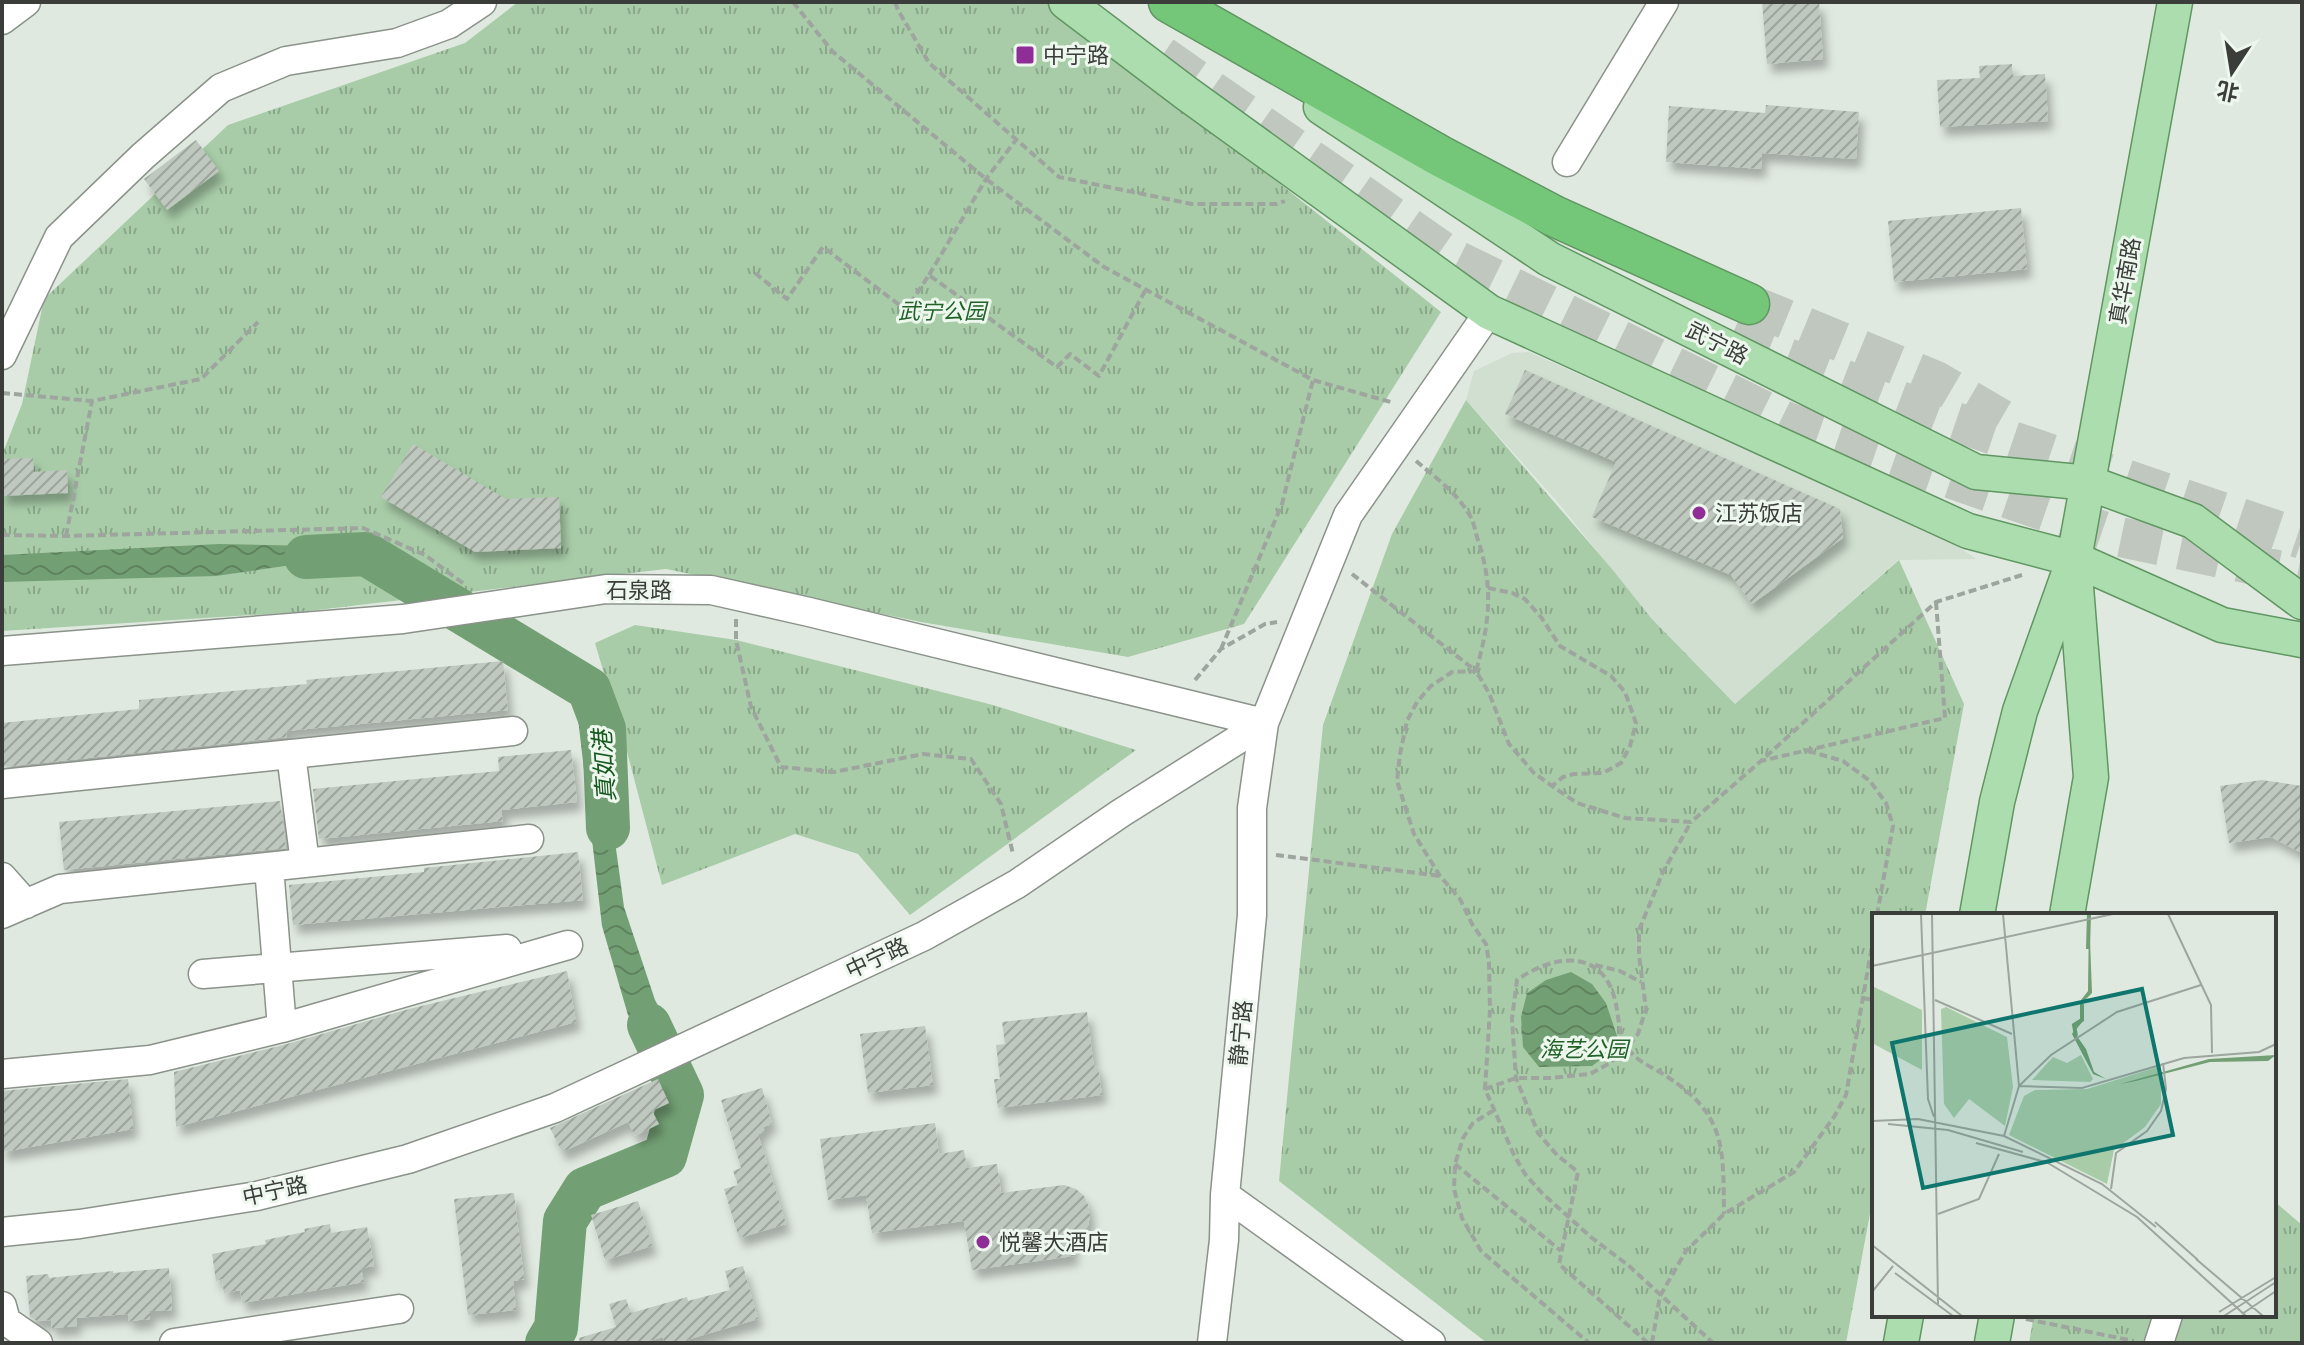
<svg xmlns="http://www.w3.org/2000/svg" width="2304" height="1345" viewBox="0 0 2304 1345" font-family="'Crimson Pro','Noto Sans SC',serif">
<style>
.built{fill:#d0dfd0}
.grass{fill:url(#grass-tufts)}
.water{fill:url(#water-waves)}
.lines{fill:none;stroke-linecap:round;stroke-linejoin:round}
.river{stroke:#729f73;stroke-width:44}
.building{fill:url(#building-hatch);filter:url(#shadow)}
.highway-tunnel{stroke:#bfc7bf;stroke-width:40;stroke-dasharray:40 20;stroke-linecap:butt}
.minor-casing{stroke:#8a928a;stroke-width:31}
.major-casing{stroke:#609662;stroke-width:37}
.highway-casing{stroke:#609662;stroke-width:43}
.path{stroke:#9ea49e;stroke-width:4;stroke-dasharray:8 4;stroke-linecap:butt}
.minor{stroke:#fff;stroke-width:28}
.major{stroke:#acddae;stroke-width:34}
.highway{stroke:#74c678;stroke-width:40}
.poi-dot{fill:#8f2e96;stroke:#edf7ed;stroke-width:3}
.labels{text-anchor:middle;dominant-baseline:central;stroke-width:6;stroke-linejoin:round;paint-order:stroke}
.poi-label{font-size:22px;fill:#3a3d3a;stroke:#edf7ed;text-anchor:start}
.street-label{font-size:22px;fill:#3a3d3a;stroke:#edf7ed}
.park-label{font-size:22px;font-style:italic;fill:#216228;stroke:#edf7ed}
.water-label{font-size:24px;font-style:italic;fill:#16591f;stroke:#edf7ed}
.inset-river{fill:none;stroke:#729f73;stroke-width:4}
.inset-road{fill:none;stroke:#9ea49e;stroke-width:2}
.view{fill:#0f766e;fill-opacity:0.15;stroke:#0f766e;stroke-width:4}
.inset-edge{fill:none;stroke:#3a3d3a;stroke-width:4}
</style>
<defs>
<pattern id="grass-tufts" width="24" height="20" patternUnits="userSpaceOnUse" patternTransform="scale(2)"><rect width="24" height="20" fill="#a8cca8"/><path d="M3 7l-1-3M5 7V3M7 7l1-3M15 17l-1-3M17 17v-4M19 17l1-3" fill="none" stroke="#8aa78a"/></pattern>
<pattern id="water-waves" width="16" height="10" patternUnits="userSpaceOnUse" patternTransform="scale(2)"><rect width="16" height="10" fill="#729f73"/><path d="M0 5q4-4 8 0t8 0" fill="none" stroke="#5f835f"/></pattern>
<pattern id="building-hatch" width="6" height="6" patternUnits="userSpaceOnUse" patternTransform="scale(2)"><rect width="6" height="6" fill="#bfc8bf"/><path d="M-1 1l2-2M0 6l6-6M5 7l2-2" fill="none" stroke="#9ca49c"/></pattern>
<filter id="shadow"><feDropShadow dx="5" dy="9" stdDeviation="4" flood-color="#0004"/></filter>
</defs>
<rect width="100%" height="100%" fill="#e0e9e0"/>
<path class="built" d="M1529 352 1949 540 1976 559 1898 560 1735 704 1651 618 1555 499 1466 400 1474 371 1512 353Z"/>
<path class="grass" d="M518 2H1052L1441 312 1244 624 1128 657 921 622 666 569 300 612 2 631V455L22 404 44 299 228 125 465 43Z
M1466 400 1612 569 1651 618 1735 704 1899 560 1964 704 1925 915H1874V1192L1846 1343H1487L1279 1181 1323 725 1392 534Z
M635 625 736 640 993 705 1136 750 910 915 858 854 795 834 662 885 626 748 595 643Z
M2274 1201 2302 1225V1343H2029L2034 1315H2274Z"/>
<path class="water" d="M219 544 368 547 458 589 434 595 366 554 216 576 2 582V555Z
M484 626 526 635 589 689 605 748 606 776 624 907 655 1000 701 1085 680 1161 647 1182 592 1203 580 1225 576 1298 562 1343H546L558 1303 565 1221 577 1180 665 1156 682 1095 676 1080 628 1015 602 926 576 701 462 630Z
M1571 972 1592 984 1606 1003 1620 1045 1592 1066 1539 1067 1523 1047 1521 1017 1527 993 1546 980Z"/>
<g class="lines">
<path class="river" d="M306 557 366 554 589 689 604 729 608 828
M547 1343 556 1328 565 1221 585 1189 665 1156 682 1095 649 1025"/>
</g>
<path class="building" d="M1762 2H1819L1823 59 1767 64Z
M2012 64 2013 76 2045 74 2048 121 1940 127 1937 80 1980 78 1979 66Z
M1766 105 1859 112 1856 159 1762 153 1761 169 1666 162 1669 106 1765 113Z
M196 140 219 171 167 210 144 179Z
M2021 208 2027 269 1894 282 1888 221Z
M1525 370 1840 509 1843 538 1752 604 1731 575 1592 517 1616 462 1505 414Z
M413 444 506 499 559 497 561 548 475 552 381 497Z
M33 458 34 472 67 470 68 493 2 496V459Z
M503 661 508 710 286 731 287 737 2 767V723L139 709V700L307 684 306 680Z
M571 750 577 802 501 810 503 821 319 839 313 789 499 771 498 757Z
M2262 780 2302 786V853L2271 837 2229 843 2220 786Z
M280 801 286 848 64 870 59 822Z
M578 852 583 900 293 925 289 885 424 872V868Z
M567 971 576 1022 176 1127 174 1072 287 1044 409 1009Z
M1087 1012 1094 1067 1098 1066 1102 1095 998 1108 994 1079H1000L996 1045 1005 1044 1002 1022Z
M925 1026 933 1085 868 1093 860 1034Z
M128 1079 133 1129 2 1152V1091Z
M658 1079 669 1103 652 1111 659 1124 635 1136 628 1122 562 1152 550 1128Z
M762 1088 772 1124 763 1127 765 1132 758 1134 786 1224 739 1238 724 1189 738 1185 733 1171 741 1168 721 1100Z
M935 1123 939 1154 964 1150 967 1168 997 1164 1001 1193 1064 1185 1076 1189 1084 1196 1088 1205 1090 1216 1088 1226 1082 1235 1072 1242 1074 1256 972 1270 964 1221 872 1233 866 1195 828 1200 820 1139Z
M514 1193 524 1279 513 1281 516 1310 468 1315 454 1199Z
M638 1201 652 1246 605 1260 591 1215Z
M330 1224 331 1233 367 1227 374 1266 361 1268 364 1282 242 1303 240 1290 224 1293 222 1279 216 1281 212 1254 266 1244 265 1240 305 1232 304 1229Z
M743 1266 758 1319 676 1343H664L663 1337 642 1343H580L579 1338 616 1327 609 1304 626 1299 631 1313 687 1297 688 1301 730 1290 725 1271Z
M169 1268 172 1310 150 1311V1319L129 1321 128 1314 76 1318 77 1326 52 1328 51 1320 37 1321 30 1317 26 1276 48 1274 49 1278 113 1271V1273Z"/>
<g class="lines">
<path class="highway-tunnel" d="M1162 56 1452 258 1787 422 2120 537 2302 575
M1749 304 1936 381 2001 419
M1732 335 1761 348 1953 421 2302 539"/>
<defs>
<path id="minor" d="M2 20 26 2
M1567 162 1664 2
M2 355 59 237 143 156 221 88 286 61 397 43 449 24 482 2
M2 651 403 619 606 589 711 590 809 612 1264 723
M291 754 305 863
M2 784 513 731
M269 867 282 1028
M2 877 26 904
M2 914 60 889 529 839
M203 974 507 949
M2 1074 150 1060 282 1028 568 945
M1225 1195 1431 1343
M2 1232 80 1224 257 1196 408 1159 555 1108 924 936 1017 884 1121 813 1264 723
M2 1306 6 1321 38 1343
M174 1343 399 1309
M1212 1343 1224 1240 1225 1195 1252 915V808L1264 723 1348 515 1489 312
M2159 1343 2168 1315"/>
<path id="major" d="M1066 2 1186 93 1489 312 1968 531 2074 559 2222 625 2302 640
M1321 107 1549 259 1976 472 2089 483 2193 521 2302 602
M1977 915 1997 802 2020 711 2074 559 2175 2
M2067 915 2091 777 2075 574
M1901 1343 1906 1315
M1992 1343 1997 1315"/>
<path id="highway" d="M1169 2 1440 156 1554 216 1749 304"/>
</defs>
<use href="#minor" class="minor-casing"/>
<use href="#major" class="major-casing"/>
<use href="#highway" class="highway-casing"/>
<path class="path" d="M793 2 832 51 986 179 1104 267 1313 380 1394 403
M895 2 898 10 929 63 1059 177 1192 204H1277L1285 201
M755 273 787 299 823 247 906 310 929 275 1057 367 1070 354 1099 376 1146 289
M929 275 986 179 1016 140
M2 393 92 401 201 379 258 322
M1416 461C1435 477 1456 492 1469 514 1473 520 1475 529 1477 537 1494 587 1490 621 1476 671L1489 693 1509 744 1534 773 1552 786 1577 803 1625 818 1691 822 1761 761
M2 535 66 536 363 528 425 555 464 584
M66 536 92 401
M1352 574 1476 671 1452 672 1431 686 1417 702 1407 721 1400 754 1397 781 1414 834 1440 876 1460 899 1472 924 1486 944 1489 962 1490 1010 1485 1089 1514 1155 1525 1174 1542 1193 1592 1238 1628 1265 1713 1343
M1488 588 1512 593 1525 599 1541 617 1560 646 1611 676 1625 692 1636 723 1630 746 1621 763 1603 773 1574 774 1563 777 1552 786
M1936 602 1945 718 1761 761 1936 602 2022 575
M736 619V640L751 707 781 767 834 772 923 754 971 759 1001 804 1013 854
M1221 649 1282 504 1313 380
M1195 680 1221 649 1265 624 1277 622
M1808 751 1843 761 1870 781 1886 803 1893 826 1877 915
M1276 855 1440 876
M1595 965 1620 971 1641 982
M1863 998 1874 1000
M1485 1089 1516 1078H1550L1590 1074 1610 1063 1627 1048 1638 1034 1646 1009 1639 955V930L1663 872 1691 822
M1494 1110 1473 1123 1463 1138 1455 1164 1454 1189 1462 1218 1481 1251 1589 1343
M1455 1164 1561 1251
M2026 1319 2134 1341
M1648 1343 1559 1264 1578 1172 1557 1155 1538 1133 1516 1078 1512 1019 1517 980C1552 955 1602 947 1615 1000 1619 1016 1618 1033 1627 1047 1636 1062 1653 1067 1666 1076 1727 1115 1723 1149 1724 1214
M1652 1343 1660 1296 1686 1251 1724 1214 1794 1172 1834 1117 1846 1095 1874 934"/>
<use href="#minor" class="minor"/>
<use href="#major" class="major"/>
<use href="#highway" class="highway"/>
</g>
<g class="poi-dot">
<rect x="1015" y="45" width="20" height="20" rx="4"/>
<circle cx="1699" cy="513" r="8"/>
<circle cx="983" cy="1242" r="8"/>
</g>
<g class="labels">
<g class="poi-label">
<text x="1043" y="55">中宁路</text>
<text x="1715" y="513">江苏饭店</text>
<text x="999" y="1242">悦馨大酒店</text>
</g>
<g class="street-label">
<text transform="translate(2125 281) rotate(-80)">真华南路</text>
<text transform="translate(1717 343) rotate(27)">武宁路</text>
<text x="639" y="590">石泉路</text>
<text transform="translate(877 958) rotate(-25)">中宁路</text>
<text transform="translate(1241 1033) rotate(-85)">静宁路</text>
<text transform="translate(275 1191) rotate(-12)">中宁路</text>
</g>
<g class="park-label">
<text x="942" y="311">武宁公园</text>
<text x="1584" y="1049">海艺公园</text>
</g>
<g class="water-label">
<text transform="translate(604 766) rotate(-94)">真如港</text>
</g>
</g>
<g transform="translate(1872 913)">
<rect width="404" height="404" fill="#e0e9e0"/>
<path d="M0 73 50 97V157L0 130ZM74 94 135 124 141 174 133 213 97 186 82 205 72 191 69 96ZM209 142 221 166 218 169 160 167 181 144 195 150ZM289 153V191L273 214 242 237 235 271 137 222 152 183 163 177 215 176Z" fill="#a8cca8"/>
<path d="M217 1 220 80 211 89V108L202 119 214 136 222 159 234 166 221 161 200 121 209 105V87L216 78ZM404 142 396 148 338 149 264 168 248 171 237 169 248 171 337 146Z" fill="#729f73"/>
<path class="inset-river" d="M216 36 217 1M204 123 202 112 210 107V91"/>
<path class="inset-road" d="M49 1 56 186 62 204M60 1 66 392M131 1 147 173M296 1 339 92 340 140M0 53 241 1M63 87 140 121M147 173 210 175 312 145 387 139 404 131M0 208 46 206 132 223 230 271 284 314M16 211 76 217 151 239M132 223 147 173 179 142 245 99 329 72M104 230 177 250M176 250 265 304 374 403M239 276 244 240 275 218 289 198 294 176 291 150M66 301 107 286 127 241M283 309 326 347M0 332 90 403M324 346 391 403M23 360 81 403M0 379 21 353M347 399 404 364M370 401 404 378M352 403 404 369"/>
<path class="view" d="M270 76 301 222 51 275 20 130Z"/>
<rect width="404" height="404" class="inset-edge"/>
</g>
<rect width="2304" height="1345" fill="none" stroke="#3a3d3a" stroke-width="8"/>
<g transform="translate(2232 72) rotate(192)" stroke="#edf7ed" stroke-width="6" paint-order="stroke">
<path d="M0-6L14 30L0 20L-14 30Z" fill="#3a3d3a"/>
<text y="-12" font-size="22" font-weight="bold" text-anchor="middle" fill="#3a3d3a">北</text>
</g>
</svg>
